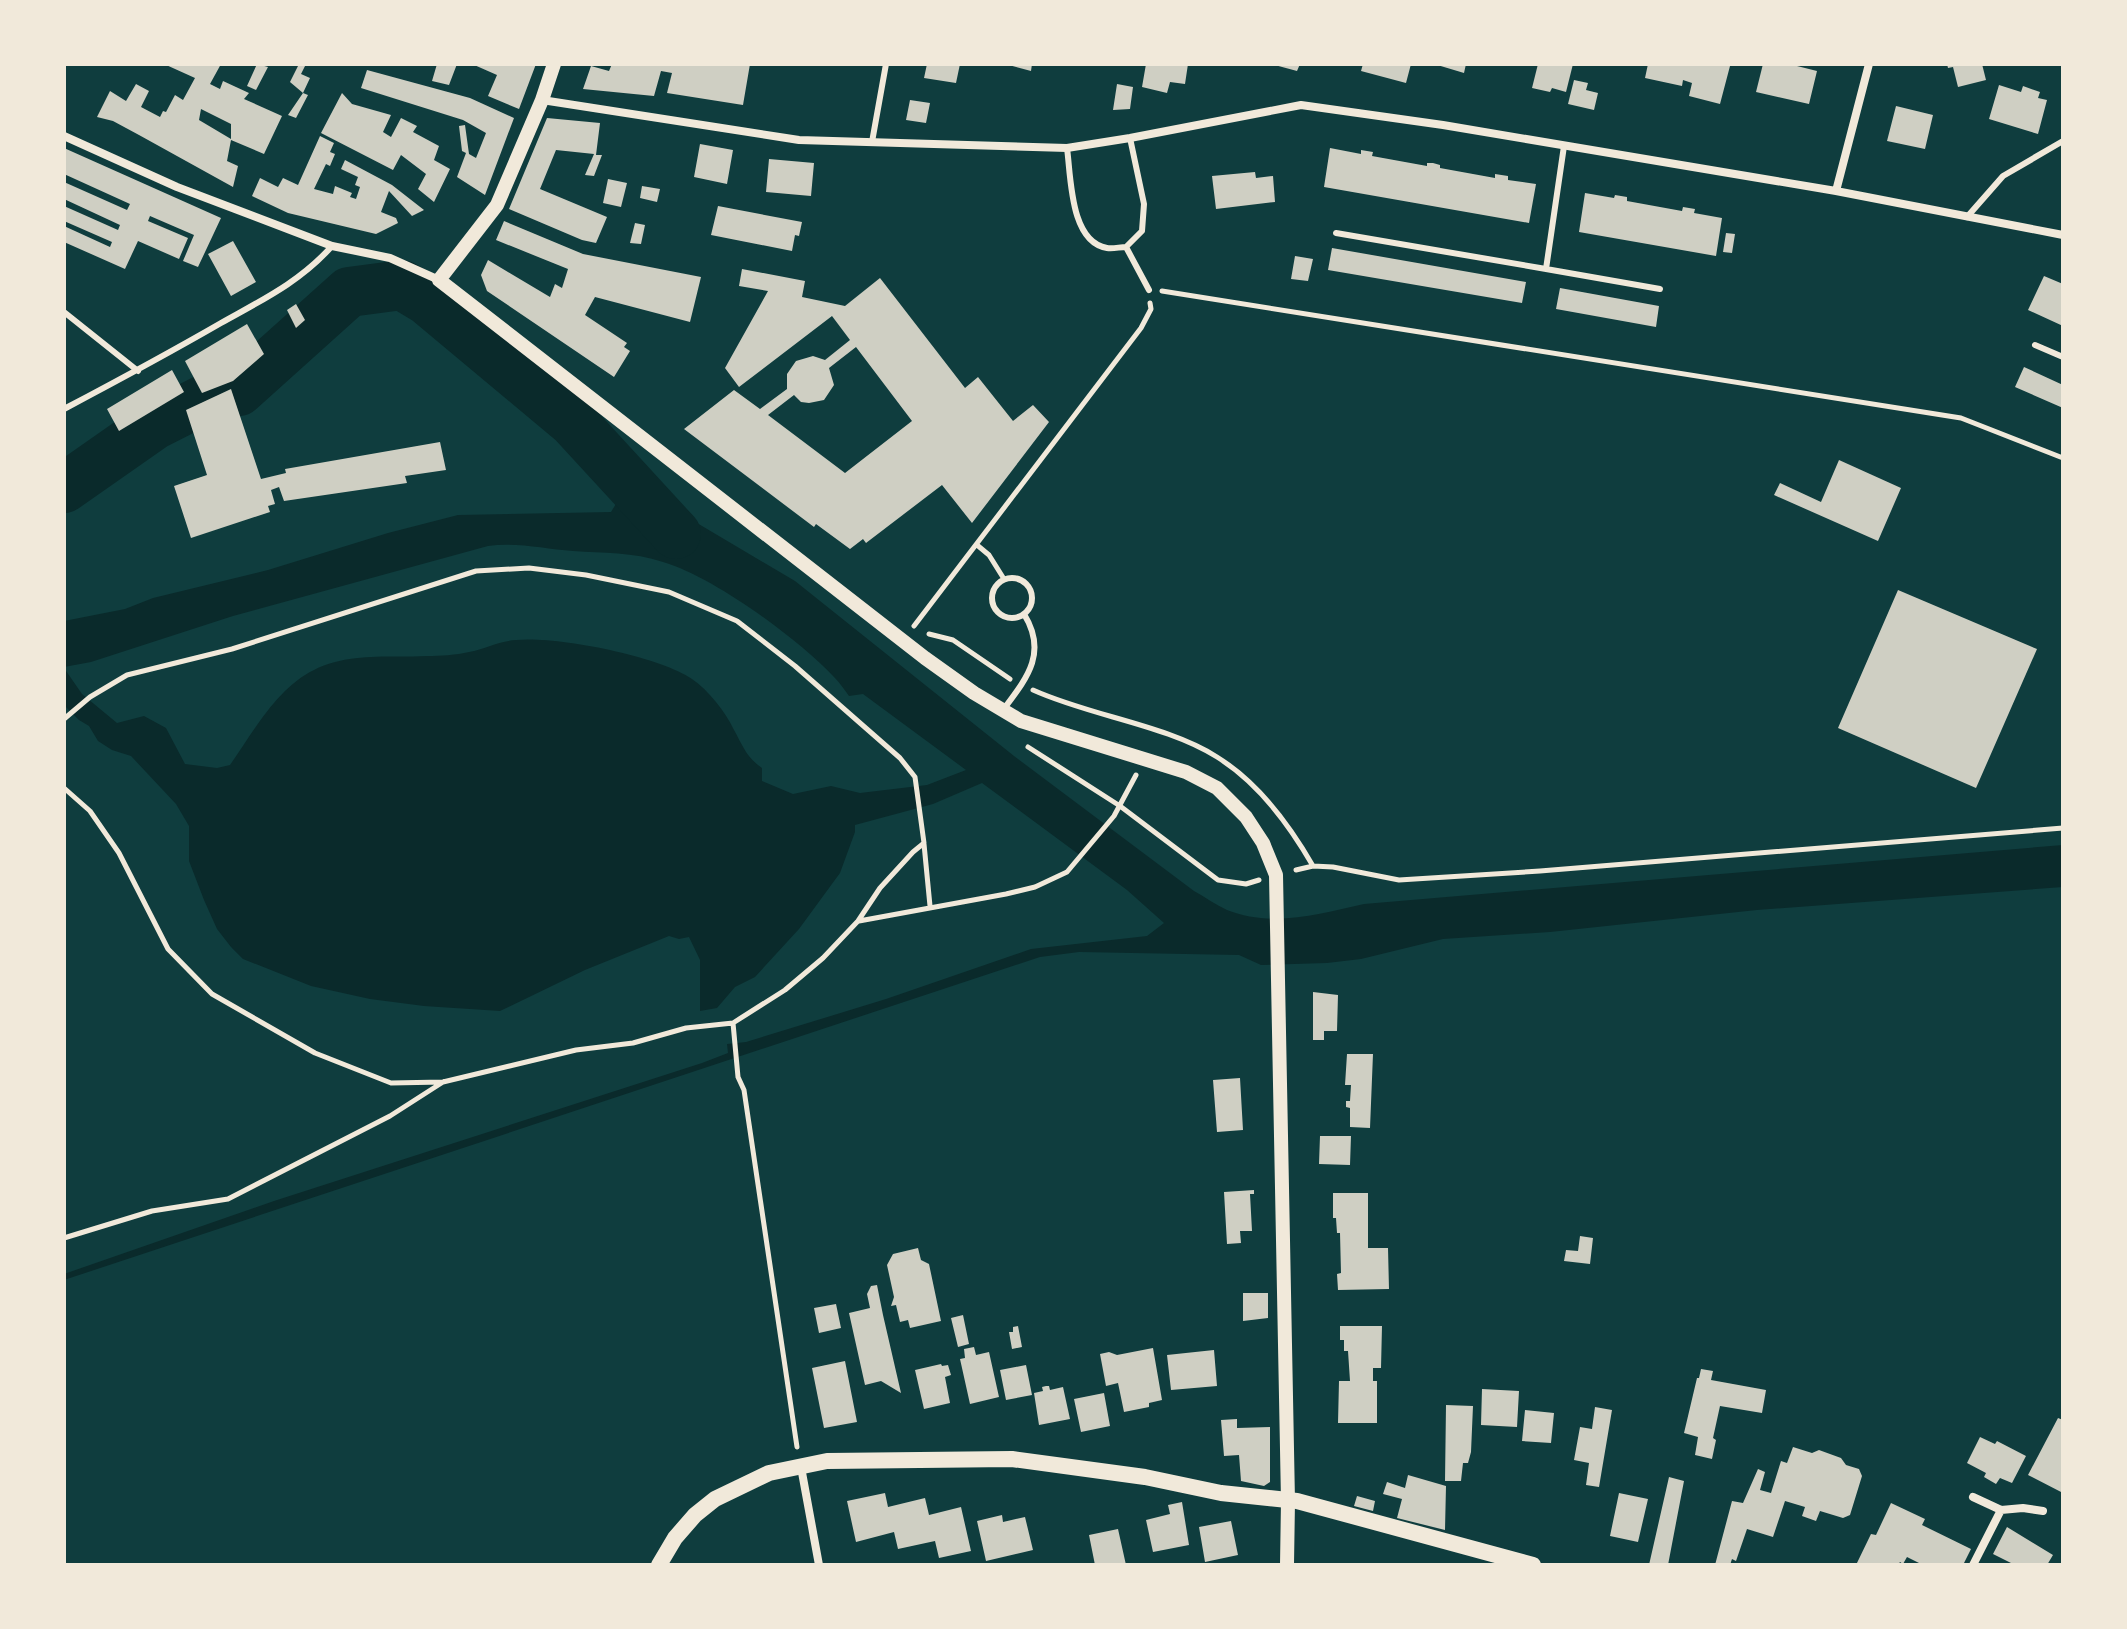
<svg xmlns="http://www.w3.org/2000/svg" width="2127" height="1629" viewBox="0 0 2127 1629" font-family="'Public Sans',sans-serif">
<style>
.water{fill:#0a2a2b}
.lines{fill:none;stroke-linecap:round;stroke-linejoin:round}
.river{stroke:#0a2a2b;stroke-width:50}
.building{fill:#cfcfc3;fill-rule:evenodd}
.path{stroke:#f1e9da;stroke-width:5}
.service{stroke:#f1e9da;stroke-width:6}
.minor{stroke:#f1e9da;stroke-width:8}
.tertiary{stroke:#f1e9da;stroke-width:14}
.secondary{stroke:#f1e9da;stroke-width:16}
</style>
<rect width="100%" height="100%" fill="#0f3d3e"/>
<path class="water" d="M636 471 670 507 795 581 1014 756 1194 891C1205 897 1216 905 1227 910 1273 928 1319 914 1364 904L2063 845V887L1757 910 1550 932 1443 939 1361 959 1327 963 1261 965 1239 955 1079 952 1040 957 64 1280V1274L274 1201 702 1063 728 1053 727 1044 746 1042 886 999 1031 949 1147 936 1164 923 1127 890 982 783 933 804 855 825V832L840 873 799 929 755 977 735 987 717 1008 700 1011V960L689 937 679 939 669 936 585 970 500 1011 424 1006 370 999 311 986 243 959 231 947 217 929 204 900 189 861V826L176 804 131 756 112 750 98 741 89 726 79 720 64 705V668L82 694 117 723 144 716 166 728 185 764 217 768 230 765C253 732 277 688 314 670 349 652 389 658 427 656 440 656 456 655 469 652 485 649 499 641 516 640 557 636 659 656 692 679 709 691 725 711 734 730 743 746 746 757 762 768V781L793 794 831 786 860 793 927 785 966 770 863 694 849 696C844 689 840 683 834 677 797 638 714 577 663 562 633 552 603 553 573 551 545 549 516 542 488 546L233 616 91 662 64 667V621L125 609 153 598 268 570 388 533 458 515 611 512Z"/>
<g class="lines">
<path class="river" d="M64 488 154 425 231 386 239 391 349 292 402 285 427 300 573 422 676 534"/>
</g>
<path class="building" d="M164 64H221L210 84 220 89 223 81 249 93 244 99 282 116 264 154 231 140 227 161 238 166 233 187 139 135 113 121 97 117 110 91 126 101 136 84 149 91 141 107 160 117 163 111 166 112 175 95 183 100 195 78ZM201 109 231 124V139L199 120Z
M257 64 268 67 256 90 247 86Z
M299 64H306L301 74 310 78 303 93 308 95 296 118 288 115 303 93 290 82Z
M437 64H457L449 85 432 81Z
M472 64H536L519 109 488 96 497 75Z
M612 64H750L743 105 667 93 672 73 661 71 654 96 583 89 591 66 609 71Z
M927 64H960L956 83 924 78Z
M1005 64H1032L1031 71Z
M1146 64H1188L1185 84 1170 82 1167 93 1142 87Z
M1271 64H1300L1297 71Z
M1363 64H1411L1406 83 1361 71Z
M1434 64H1466L1464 73Z
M1538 64H1573L1566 92 1552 88 1550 92 1532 88Z
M1648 64 1730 66 1720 104 1689 96 1692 83 1683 80 1682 86 1645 78Z
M1763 64H1789L1817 71 1809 104 1756 92Z
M1947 64H1982L1986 80 1958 87 1953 67 1948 68Z
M367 70 470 98 514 118 485 195 457 177 466 153 462 151 459 126 465 125 469 154 476 158 486 133 463 120 361 88Z
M1574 80 1588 83 1586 90 1598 93 1594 110 1568 104Z
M1117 84 1133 87 1130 109 1113 110Z
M1999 85 2021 92 2023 86 2040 92 2038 98 2047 100 2038 134 1989 119Z
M342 93 352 104 391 115 383 132 391 137 401 118 417 126 413 132 439 146 434 160 450 169 434 202 418 189 426 174 401 155 393 170 321 133Z
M910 100 930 103 926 123 906 120Z
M1896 106 1933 115 1925 149 1887 141Z
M547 118 600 123 596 155H602L594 176 585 175 594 154 556 150 540 189 607 217 596 243 582 240 509 209Z
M320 136 334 143 330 152 335 154 330 166 326 164 314 189 333 194 335 186 352 193 350 197 356 199 360 187 355 185 358 177 341 169 345 160 392 185 424 210 412 216 389 191 381 212 396 218 398 223 376 234 288 213 252 196 260 178 278 187 283 178 298 185Z
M700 144 733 150 727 184 694 177Z
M64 148 221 218 198 267 183 261 194 235 150 216 148 221 188 238 179 259 138 241 125 269 64 242V226L110 247 112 242 64 221V206L118 230 120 225 64 199V182L127 210 130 204 64 174Z
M1330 148 1361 154V150L1373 152 1372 156 1427 166V163H1433L1440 165V168L1495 178V174L1508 176V180L1536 184 1529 223 1324 187Z
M769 159 814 163 811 196 766 192Z
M1255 172 1256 178 1273 176 1275 202 1216 209 1212 176Z
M608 179 627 183 621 207 603 203Z
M642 186 660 189 657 202 640 198Z
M1585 193 1614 198 1615 195 1627 197V201L1682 211 1683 207 1695 209 1694 213 1722 218 1716 256 1579 232Z
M718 206 802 222 799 236 795 235 792 251 711 235Z
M504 221 583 254 701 277 690 322 595 297 585 315 627 343 624 347 630 351 614 377 487 291 481 275 488 260 550 297 555 284 562 288 568 269 496 240Z
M635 223 645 225 641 244 630 243Z
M1726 233 1735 234 1732 253 1723 252Z
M233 241 256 282 231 296 208 254Z
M1332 248 1526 282 1522 303 1328 270Z
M1295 256 1313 259 1308 281 1291 279Z
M742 269 805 281 802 297 845 306 880 278 965 388 978 377 1013 421 1033 405 1049 422 972 523 942 485 866 543 863 539 850 549 816 524 814 527 684 429 734 390 760 409 787 389V374L796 361 813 356 825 360 850 340 832 316 739 387 725 368 768 291 739 286ZM856 347 912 421 845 473 768 415 794 395 801 402 809 403 824 400 834 385 829 368Z
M2044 276 2063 284V326L2028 310Z
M1560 288 1659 306 1656 327 1556 309Z
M296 304 305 320 296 328 287 310Z
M247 324 264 354 233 381 202 393 185 361Z
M2024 367 2063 385V408L2015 387Z
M172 370 184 392 119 431 107 409Z
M231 389 261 479 286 473 285 469 440 442 446 470 405 476 407 483 284 501 279 487 271 490 275 504 268 506 270 512 191 538 174 486 207 475 186 410Z
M1839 460 1901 488 1878 541 1774 495 1780 483 1821 502Z
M1898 590 2037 649 1976 788 1838 728Z
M1313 992 1338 995 1337 1031H1324V1040H1313Z
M1347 1054H1373L1370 1128 1350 1127V1108L1346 1107V1101H1350L1351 1085H1345Z
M1240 1078 1243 1130 1217 1132 1213 1080Z
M1320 1136H1351L1350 1165 1319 1164Z
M1254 1190V1194H1250L1252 1231H1240L1241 1243 1227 1244 1224 1192Z
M1333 1193H1368V1248H1388L1389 1289 1338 1290 1337 1274 1341 1273 1340 1233H1337L1336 1218H1333Z
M1580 1236 1593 1238 1590 1264 1564 1261 1566 1250 1578 1251Z
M918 1248 921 1260 929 1264 941 1321 910 1328 908 1320 900 1322 896 1305 891 1306 894 1297 887 1265 893 1254Z
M877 1285 883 1315 901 1393 881 1381 865 1385 849 1313 870 1308 867 1294 871 1286Z
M1243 1293H1268V1318L1243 1321Z
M836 1304 841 1328 819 1333 814 1308Z
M963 1315 969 1344 958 1347 951 1318Z
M1018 1326 1022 1347 1012 1349 1009 1332H1013V1327Z
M1340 1326H1382L1381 1368H1373V1381H1377V1423H1338L1339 1381H1350L1348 1351H1344V1340H1340Z
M974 1347 976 1355 989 1352 999 1397 970 1404 960 1359 965 1358 964 1349Z
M1153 1348 1162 1400 1149 1403V1407L1124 1412 1118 1383 1106 1386 1100 1354 1109 1352 1117 1355Z
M1214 1350 1217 1386 1171 1390 1167 1355Z
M845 1361 857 1422 824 1428 812 1368Z
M941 1364 942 1366 948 1365 951 1375 945 1377 950 1403 924 1409 915 1370Z
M1026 1365 1032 1395 1006 1400 1000 1370Z
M1701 1369 1713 1371 1711 1380 1766 1390 1762 1413 1720 1406 1713 1438 1716 1440 1712 1459 1695 1455 1698 1437 1684 1433 1697 1378H1699Z
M1046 1386H1049L1050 1390 1063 1387 1070 1419 1039 1425 1034 1393 1043 1391 1042 1387Z
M1482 1389 1519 1391 1517 1427 1481 1425Z
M1104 1393 1110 1426 1081 1432 1074 1399Z
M1446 1405 1473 1406 1471 1452 1468 1463H1463L1461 1481H1445Z
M1595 1407 1612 1410 1599 1487 1586 1485 1589 1463 1574 1460 1580 1427 1592 1429Z
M1525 1410 1554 1413 1551 1443 1522 1441Z
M2058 1418 2063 1420V1493L2028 1475Z
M1237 1419V1428L1270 1427V1482L1264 1486 1241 1481 1239 1455 1224 1456 1221 1420Z
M1980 1437 1995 1444 1997 1441 2026 1456 2012 1483 2000 1478 1996 1484 1984 1477 1986 1473 1967 1463Z
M1793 1447 1812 1453 1819 1450 1841 1458 1846 1465 1859 1469 1862 1476 1850 1515 1843 1518 1820 1511 1816 1521 1802 1516 1805 1507 1785 1501 1773 1537 1747 1529 1736 1561 1732 1559 1730 1565H1715L1732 1501 1743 1503 1758 1469 1765 1472 1760 1490 1771 1493 1781 1461 1787 1463Z
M1408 1475 1446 1486 1445 1530 1397 1518 1402 1499 1383 1494 1387 1482 1405 1488Z
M1669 1477 1684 1481 1668 1565H1649Z
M885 1493 888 1507 925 1498 929 1515 961 1507 971 1551 939 1558 935 1541 898 1549 894 1532 856 1542 847 1501Z
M1619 1493 1648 1499 1638 1542 1610 1536Z
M1357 1496 1375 1501 1373 1511 1354 1506Z
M1182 1502 1189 1545 1153 1552 1146 1520 1170 1514 1168 1505Z
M1891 1503 1925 1519 1922 1525 1971 1549 1963 1565H1923L1907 1557 1903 1564 1900 1562 1898 1565H1856L1871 1534 1876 1535Z
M1002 1515 1003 1522 1025 1517 1033 1550 986 1561 977 1521Z
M1231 1521 1238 1555 1205 1562 1199 1527Z
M2007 1527 2053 1555 2047 1565H2015L1993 1554Z
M1118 1529 1126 1565H1095L1089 1535Z"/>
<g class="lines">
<path class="path" d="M1162 291 1961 418 2063 458
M977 545 989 555 1004 579
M914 626 1141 328 1151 309 1150 303
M929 634 953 640 1010 679
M1033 690C1090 716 1167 725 1217 757 1259 783 1289 824 1313 866
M64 719 90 697 127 675 232 649 476 571 529 568 586 575 669 592 737 621 795 666 900 758 915 777 924 843 913 852 880 888 858 921 823 958 785 990 733 1023 686 1028 633 1043 576 1050 443 1082 391 1083 315 1053 212 994 168 949 119 853 90 811 64 788
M1028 747 1120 806 1218 880 1246 884 1259 880
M924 844 930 906
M1296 870 1313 866 1333 867 1399 880 1540 871 2063 828
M859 921 1006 894 1035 887 1067 872 1114 816 1136 775
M733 1023 738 1077 744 1090 797 1447
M64 1238 152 1211 228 1199 390 1116 443 1082"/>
<path class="service" d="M872 142 886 64
M1067 148C1071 177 1070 242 1107 248 1113 249 1120 247 1126 247L1142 231 1144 204 1130 138
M1967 217 2003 176 2063 141
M1336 233 1546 269 1564 146
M1126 247 1149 290
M1546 269 1660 289
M64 312 138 371
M2035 345 2063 357
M64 409C117 381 169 353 221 323 262 300 300 282 332 246
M992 598a20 20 0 1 1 40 0a20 20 0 1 1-40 0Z
M1003 710C1027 678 1048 653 1024 614"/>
<path class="minor" d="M542 100 799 140 1067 148 1130 138 1301 105 1443 125 1836 191 2063 235
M64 136 177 187 332 246 390 258 439 280
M1836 191 1869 64
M801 1467 819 1565
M1973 1497 2001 1510 2023 1508 2043 1511
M1973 1565 2001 1510"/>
<path class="tertiary" d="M554 64 542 100 497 205 439 280 925 658 974 693 1021 721 1186 772 1217 788 1246 817 1263 843 1276 875 1288 1501 1287 1565"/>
<path class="secondary" d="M659 1565 675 1538 695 1515 715 1499 769 1473 827 1461 1012 1459 1145 1477 1221 1493 1297 1501 1533 1565"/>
</g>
<rect width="2127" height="1629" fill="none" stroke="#f1e9da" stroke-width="132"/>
</svg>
